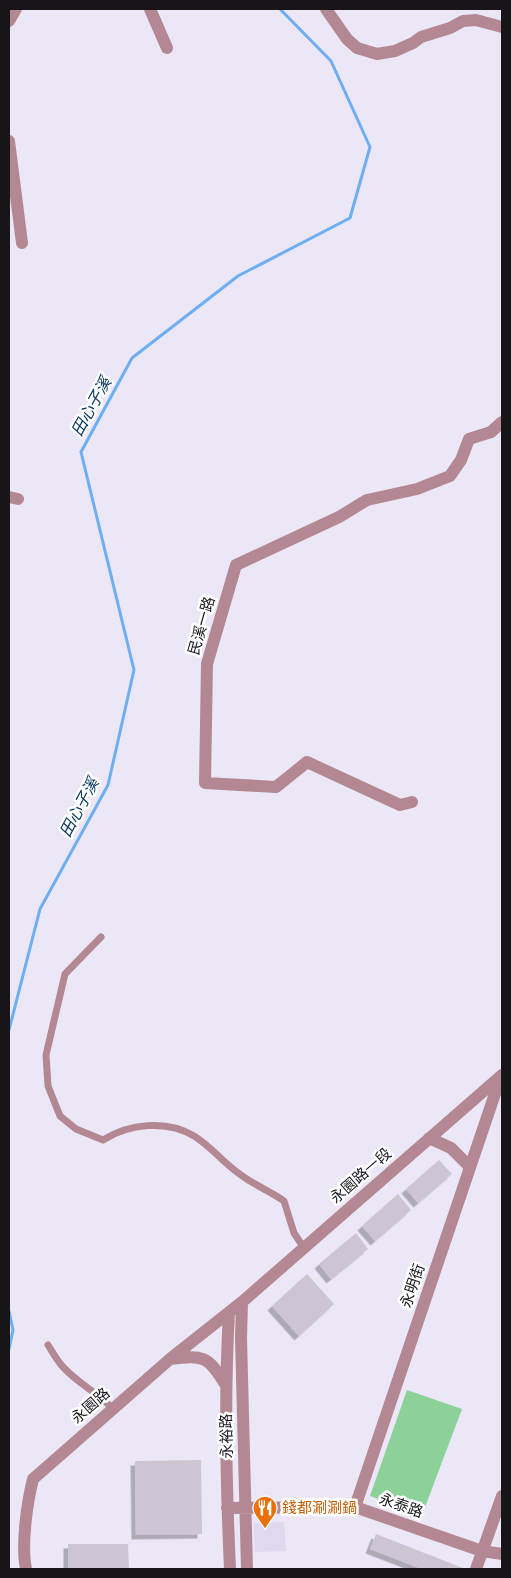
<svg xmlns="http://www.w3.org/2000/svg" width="511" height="1578" viewBox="0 0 511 1578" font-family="'Sofia Sans Condensed','Noto Sans TC',sans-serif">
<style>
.built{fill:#dfd9ef}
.green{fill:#8bd198}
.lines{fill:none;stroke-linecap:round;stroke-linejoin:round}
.stream{stroke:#6eaef2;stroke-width:3}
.building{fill:#cec5d2;filter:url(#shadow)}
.service{stroke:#b38892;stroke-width:7}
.minor{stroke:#b38892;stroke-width:12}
.tertiary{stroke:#b38892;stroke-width:12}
.labels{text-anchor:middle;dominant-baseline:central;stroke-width:5;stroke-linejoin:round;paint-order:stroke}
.street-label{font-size:15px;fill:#17151a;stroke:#fff}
.food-label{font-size:15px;fill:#c56008;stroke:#fff;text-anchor:start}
.water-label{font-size:16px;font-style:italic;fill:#083862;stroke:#fff}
</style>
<defs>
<filter id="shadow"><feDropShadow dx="-4.5" dy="4.5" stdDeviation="0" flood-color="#0004"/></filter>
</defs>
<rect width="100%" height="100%" fill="#ece7f7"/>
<path class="built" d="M284 1522 286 1551 255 1552 254 1523Z"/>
<path class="green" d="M407 1390 462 1409 422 1515 370 1496Z"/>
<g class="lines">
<path class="stream" d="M9 1030 40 909 108 785 134 670 81 452 132 358 238 276 350 218 370 147 331 61 280 9
M9 1311 13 1330 9 1349"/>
</g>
<path class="building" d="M439 1160 452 1174 418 1203 406 1189Z
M398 1194 411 1210 375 1241 362 1226Z
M356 1233 368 1249 331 1279 319 1264Z
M307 1274 334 1304 299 1336 272 1306Z
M201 1460 202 1534 136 1535 135 1461Z
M376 1534 463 1568 462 1569H422L370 1549Z
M68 1544H128L129 1569H68Z"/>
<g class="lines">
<path class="service" d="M101 937 65 974 46 1055 48 1086 60 1116 76 1129 103 1140C128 1124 167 1119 194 1136 211 1146 224 1164 241 1175 254 1185 270 1191 284 1201L294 1233 304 1248
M48 1345C53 1353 58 1362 64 1368 79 1384 98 1393 113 1409"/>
<path class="minor" d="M150 9 167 48
M326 9 347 39 357 48 377 54 395 51 413 43 421 37 450 28 463 21 476 20 502 27
M9 21 16 9
M9 141 22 243
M9 497 18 499
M412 802 400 805 307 762 276 787 205 783 207 664 236 565 339 517 367 500 417 489 450 476 461 460 469 439 491 432 502 422
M429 1138 451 1148 470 1167
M242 1302 241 1338 247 1569
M229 1313C224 1399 226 1483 230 1569
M170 1359C202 1355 208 1355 225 1384
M355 1507 501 1076
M227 1508 355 1507 482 1551 502 1554
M26 1569C21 1545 27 1503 33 1479L170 1359 242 1302 502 1075"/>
<path class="tertiary" d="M476 1569 502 1496"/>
</g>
<defs>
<symbol id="restaurant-pin" viewBox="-11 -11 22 30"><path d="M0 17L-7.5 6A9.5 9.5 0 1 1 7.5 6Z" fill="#e8710a" stroke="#fff"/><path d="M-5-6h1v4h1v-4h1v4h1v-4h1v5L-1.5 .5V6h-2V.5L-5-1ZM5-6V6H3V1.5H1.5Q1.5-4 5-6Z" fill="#fff"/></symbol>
</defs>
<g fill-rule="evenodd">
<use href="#restaurant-pin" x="251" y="1494" width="28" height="38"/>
</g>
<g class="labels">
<g class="street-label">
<text transform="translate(202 626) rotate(-74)">民溪一路</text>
<text transform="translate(361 1176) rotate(-41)">永園路一段</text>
<text transform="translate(413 1286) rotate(-71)">永明街</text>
<text transform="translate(91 1406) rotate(-41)">永園路</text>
<text transform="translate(227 1436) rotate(-91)">永裕路</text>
<text transform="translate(401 1506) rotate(19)">永泰路</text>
</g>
<g class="food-label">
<text x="282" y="1508">錢都涮涮鍋</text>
</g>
<g class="water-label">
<text transform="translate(92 407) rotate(-61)">田心子溪</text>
<text transform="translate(80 808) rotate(-62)">田心子溪</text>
</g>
</g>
<rect width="511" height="1578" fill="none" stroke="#17151a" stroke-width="20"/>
</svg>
